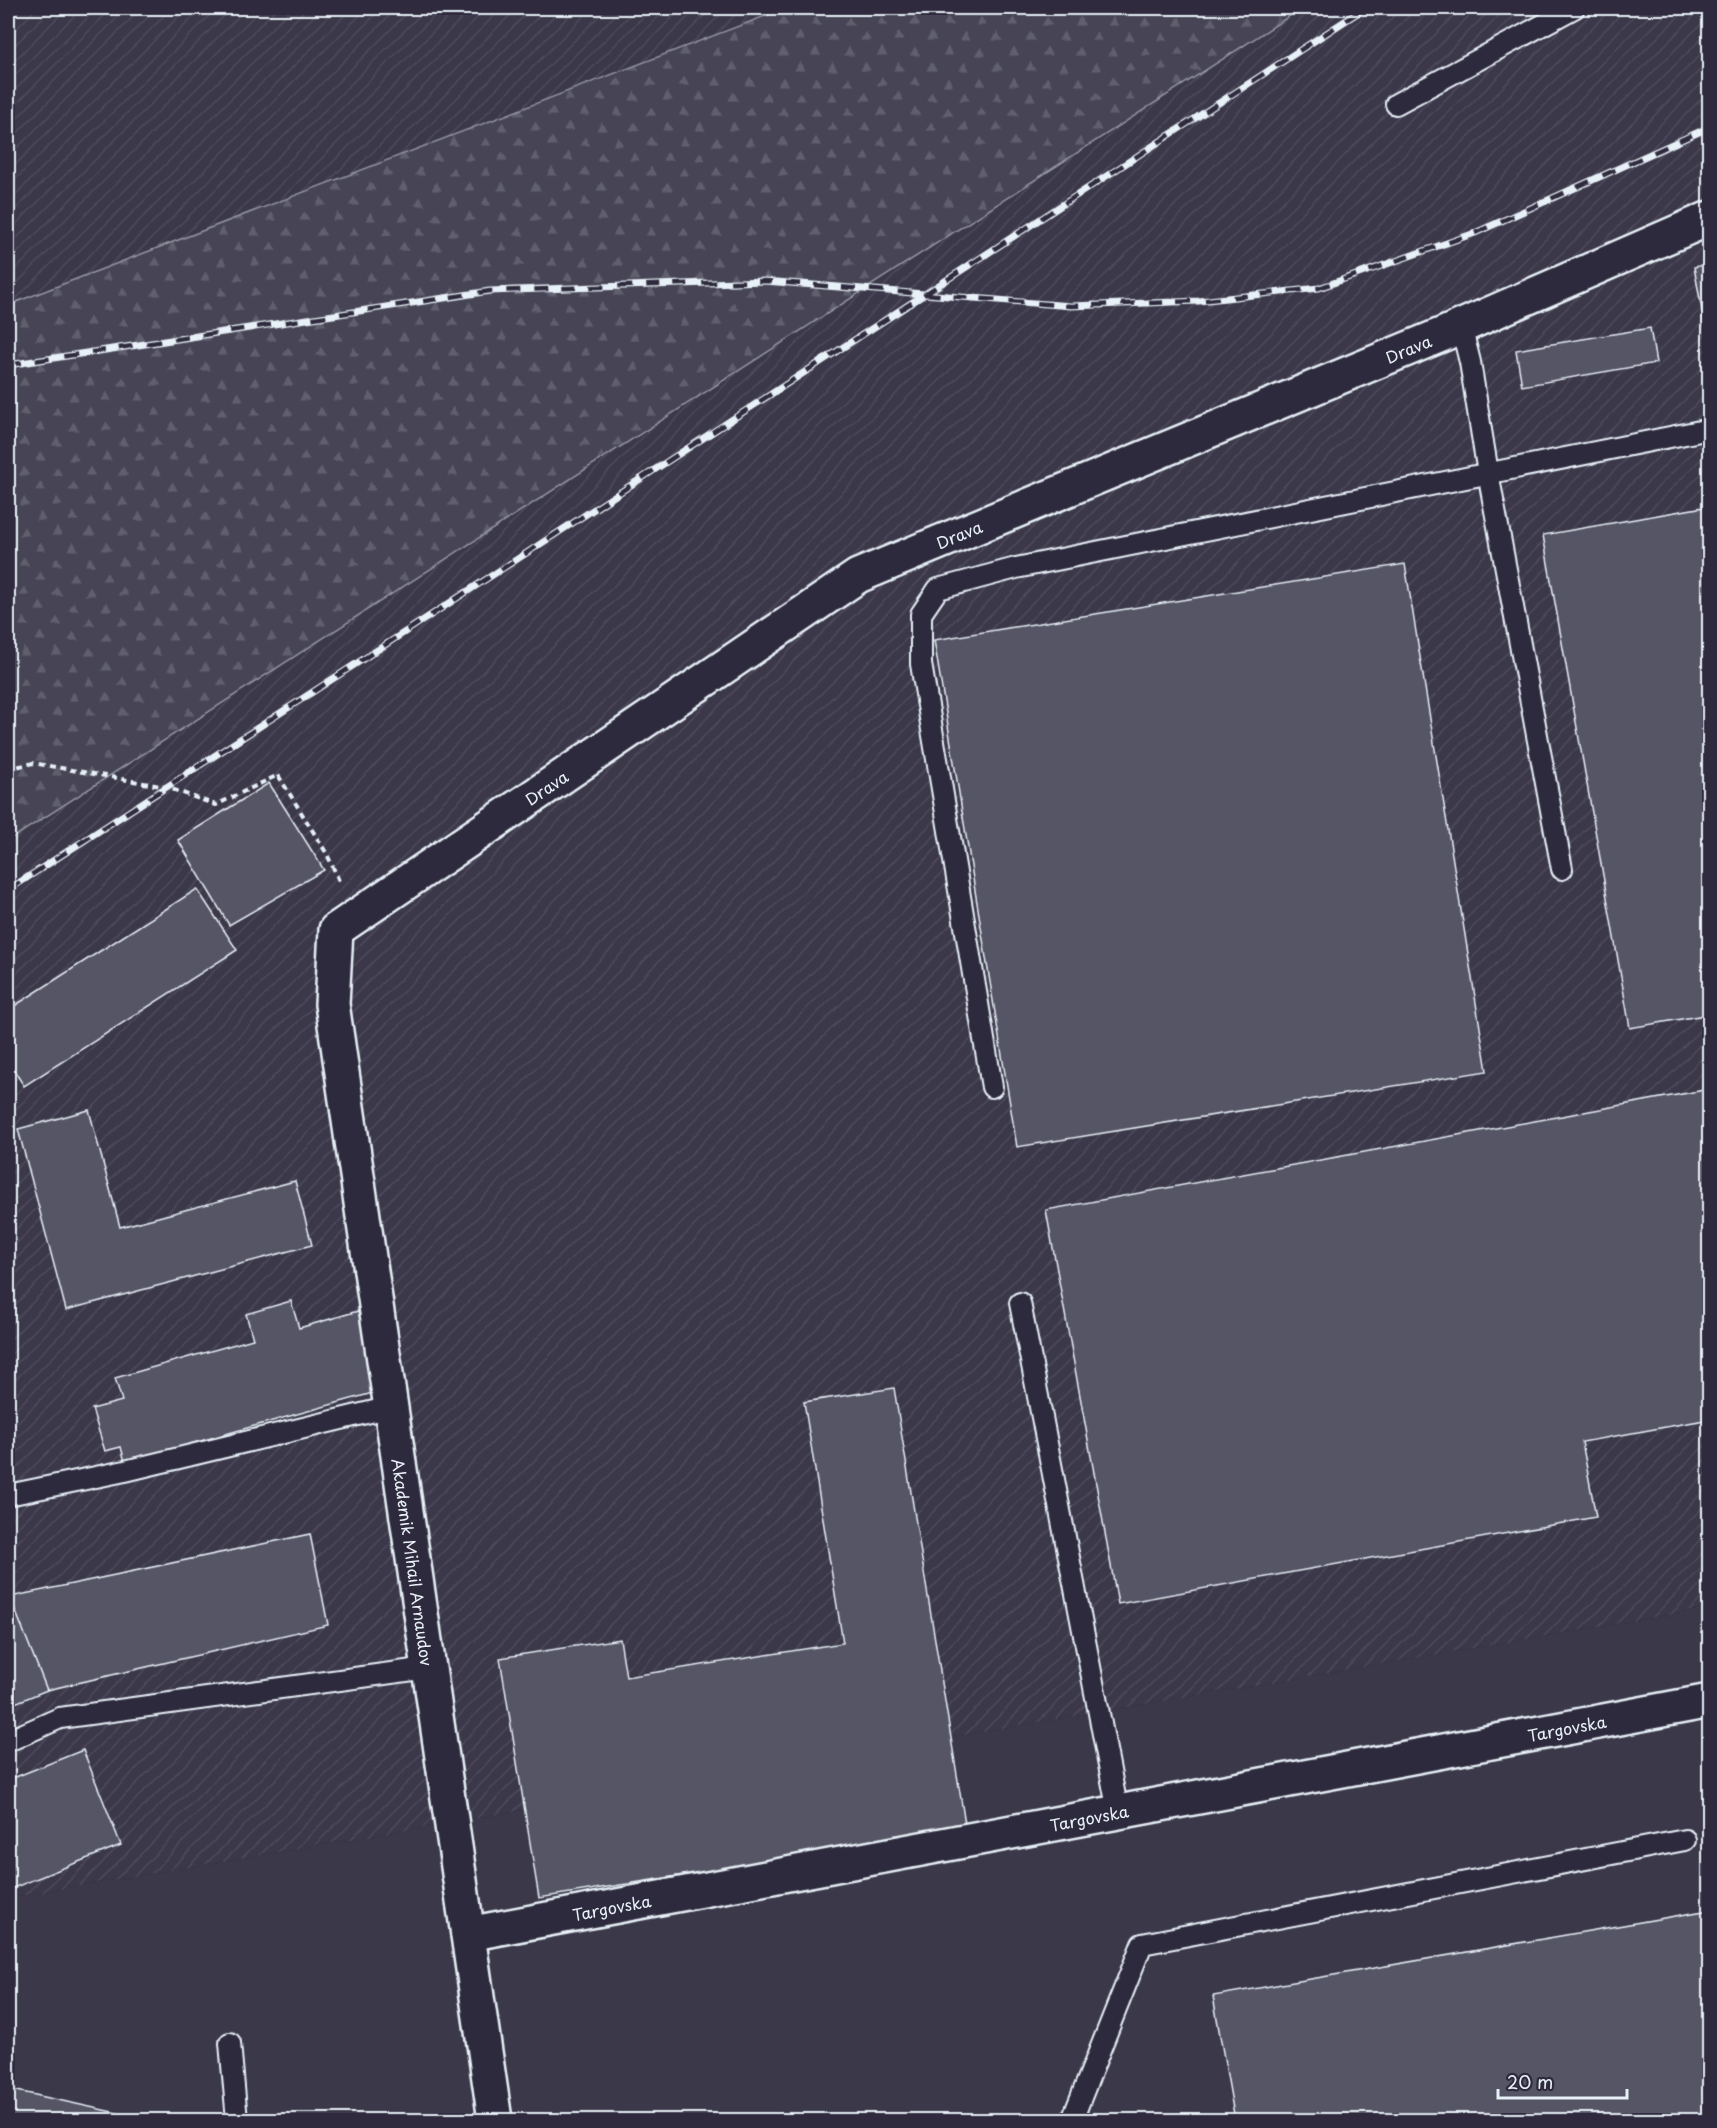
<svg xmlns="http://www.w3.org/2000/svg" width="1717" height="2128" viewBox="0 0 1717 2128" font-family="'Playpen Sans',sans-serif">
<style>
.built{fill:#3b3749}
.industrial{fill:url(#industrial-furrows)}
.forest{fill:url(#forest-firs);stroke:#979aa6;stroke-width:1.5}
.building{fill:#575565;stroke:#e8f1f8;stroke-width:1.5}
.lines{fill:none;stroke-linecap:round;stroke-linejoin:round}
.lane-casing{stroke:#e8f1f8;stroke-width:24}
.street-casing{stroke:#e8f1f8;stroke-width:38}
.path{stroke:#e8f1f8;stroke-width:4;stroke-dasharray:6 4.5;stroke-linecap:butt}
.lane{stroke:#2f2a3d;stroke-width:20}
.street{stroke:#2f2a3d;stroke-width:33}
.rail-casing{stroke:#e8f1f8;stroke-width:7}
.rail{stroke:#2f2a3d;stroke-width:4.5;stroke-dasharray:14;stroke-linecap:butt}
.labels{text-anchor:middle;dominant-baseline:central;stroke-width:4.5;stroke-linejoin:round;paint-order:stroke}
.street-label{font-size:16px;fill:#e8f1f8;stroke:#2f2a3d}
</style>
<defs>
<pattern id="industrial-furrows" width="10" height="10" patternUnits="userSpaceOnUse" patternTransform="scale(1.5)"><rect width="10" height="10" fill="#3b3749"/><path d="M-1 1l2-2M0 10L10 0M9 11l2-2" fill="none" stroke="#4e4b5b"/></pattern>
<pattern id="forest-firs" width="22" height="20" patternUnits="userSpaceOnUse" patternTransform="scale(1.5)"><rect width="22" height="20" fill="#464455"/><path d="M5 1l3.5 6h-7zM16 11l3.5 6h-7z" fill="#615f6e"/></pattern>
</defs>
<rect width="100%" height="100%" fill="#2f2a3d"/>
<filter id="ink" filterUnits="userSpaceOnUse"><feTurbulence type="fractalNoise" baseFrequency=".0167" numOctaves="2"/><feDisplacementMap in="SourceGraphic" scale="12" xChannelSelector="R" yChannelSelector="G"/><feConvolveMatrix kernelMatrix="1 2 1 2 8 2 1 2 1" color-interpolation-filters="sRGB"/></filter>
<g filter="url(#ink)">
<path class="built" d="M1709 1608V2120H8V1898Z"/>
<path class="industrial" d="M8 8H1709V1608L8 1898Z"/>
<path class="forest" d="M786 8H1302L8 841V305Z"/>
<path class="building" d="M1710 264V354L1694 267Z
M1650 328 1656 363 1522 386 1516 350Z
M1710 506V1014L1630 1028 1543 535Z
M1405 564 1487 1071 1017 1147 934 640Z
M269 783 324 870 229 925 178 840Z
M197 889 237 950 24 1086 8 1061V1010Z
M1710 1089V1419L1582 1442 1596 1517 1118 1604 1046 1210Z
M89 1110 120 1227 295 1181 312 1245 66 1310 18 1129Z
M291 1301 299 1328 358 1311 380 1391 125 1462 121 1447 105 1451 92 1409 122 1401 115 1378 253 1339 246 1314Z
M894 1388 966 1830 539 1898 500 1658 620 1639 626 1677 843 1643 804 1402Z
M310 1534 328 1625 47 1690 10 1597Z
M10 1597 47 1690 8 1706V1598Z
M83 1750 121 1845 8 1890V1780Z
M1710 1910V2120H1235L1213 1996Z
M8 2089 131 2116 130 2120H8Z"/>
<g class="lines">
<defs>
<path id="lane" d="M1396 104 1574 8
M1461 326 1470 362 1488 473 1562 869
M992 1087 921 664V614L938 589 1016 568 1710 429
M1020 1303 1118 1812
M8 1495 125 1471 391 1407
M8 1741 60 1718 428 1668
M230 2043 237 2120
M1072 2120 1142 1944 1685 1840"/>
<g id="street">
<path id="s1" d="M468 1934 1710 1701"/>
<path id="s2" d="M495 2120 332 1004 336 930 858 576 1446 333 1710 218"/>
</g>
</defs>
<use href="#lane" class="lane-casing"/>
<use href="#street" class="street-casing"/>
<path class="path" d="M8 769 33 763 166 787 216 805 278 775 327 854 340 883"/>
<use href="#lane" class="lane"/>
<use href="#street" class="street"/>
<defs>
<path id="rail" d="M8 365 490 291 765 281 1071 306 1199 301 1319 288 1475 233 1710 127
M8 890 1365 8"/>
</defs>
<use href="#rail" class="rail-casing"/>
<use href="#rail" class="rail"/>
</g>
</g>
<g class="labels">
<g class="street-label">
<text stroke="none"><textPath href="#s2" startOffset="2428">Drava</textPath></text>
<text stroke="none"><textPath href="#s2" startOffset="1942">Drava</textPath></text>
<text stroke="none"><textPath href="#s2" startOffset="1456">Drava</textPath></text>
<text transform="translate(413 1562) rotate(82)">Akademik Mihail Arnaudov</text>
<text stroke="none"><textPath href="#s1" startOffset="1118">Targovska</textPath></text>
<text stroke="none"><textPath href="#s1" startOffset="632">Targovska</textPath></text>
<text stroke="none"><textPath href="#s1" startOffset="146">Targovska</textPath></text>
</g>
</g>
<rect width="1717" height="2128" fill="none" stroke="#2f2a3d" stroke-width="30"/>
<rect x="15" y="15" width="1687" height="2098" fill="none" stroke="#e8f1f8" stroke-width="2" filter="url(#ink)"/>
<path d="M1498 2089v9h129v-9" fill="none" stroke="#e8f1f8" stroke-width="3"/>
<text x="1507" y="2089" font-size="18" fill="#e8f1f8" stroke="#2f2a3d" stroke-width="4.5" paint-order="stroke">20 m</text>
</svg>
